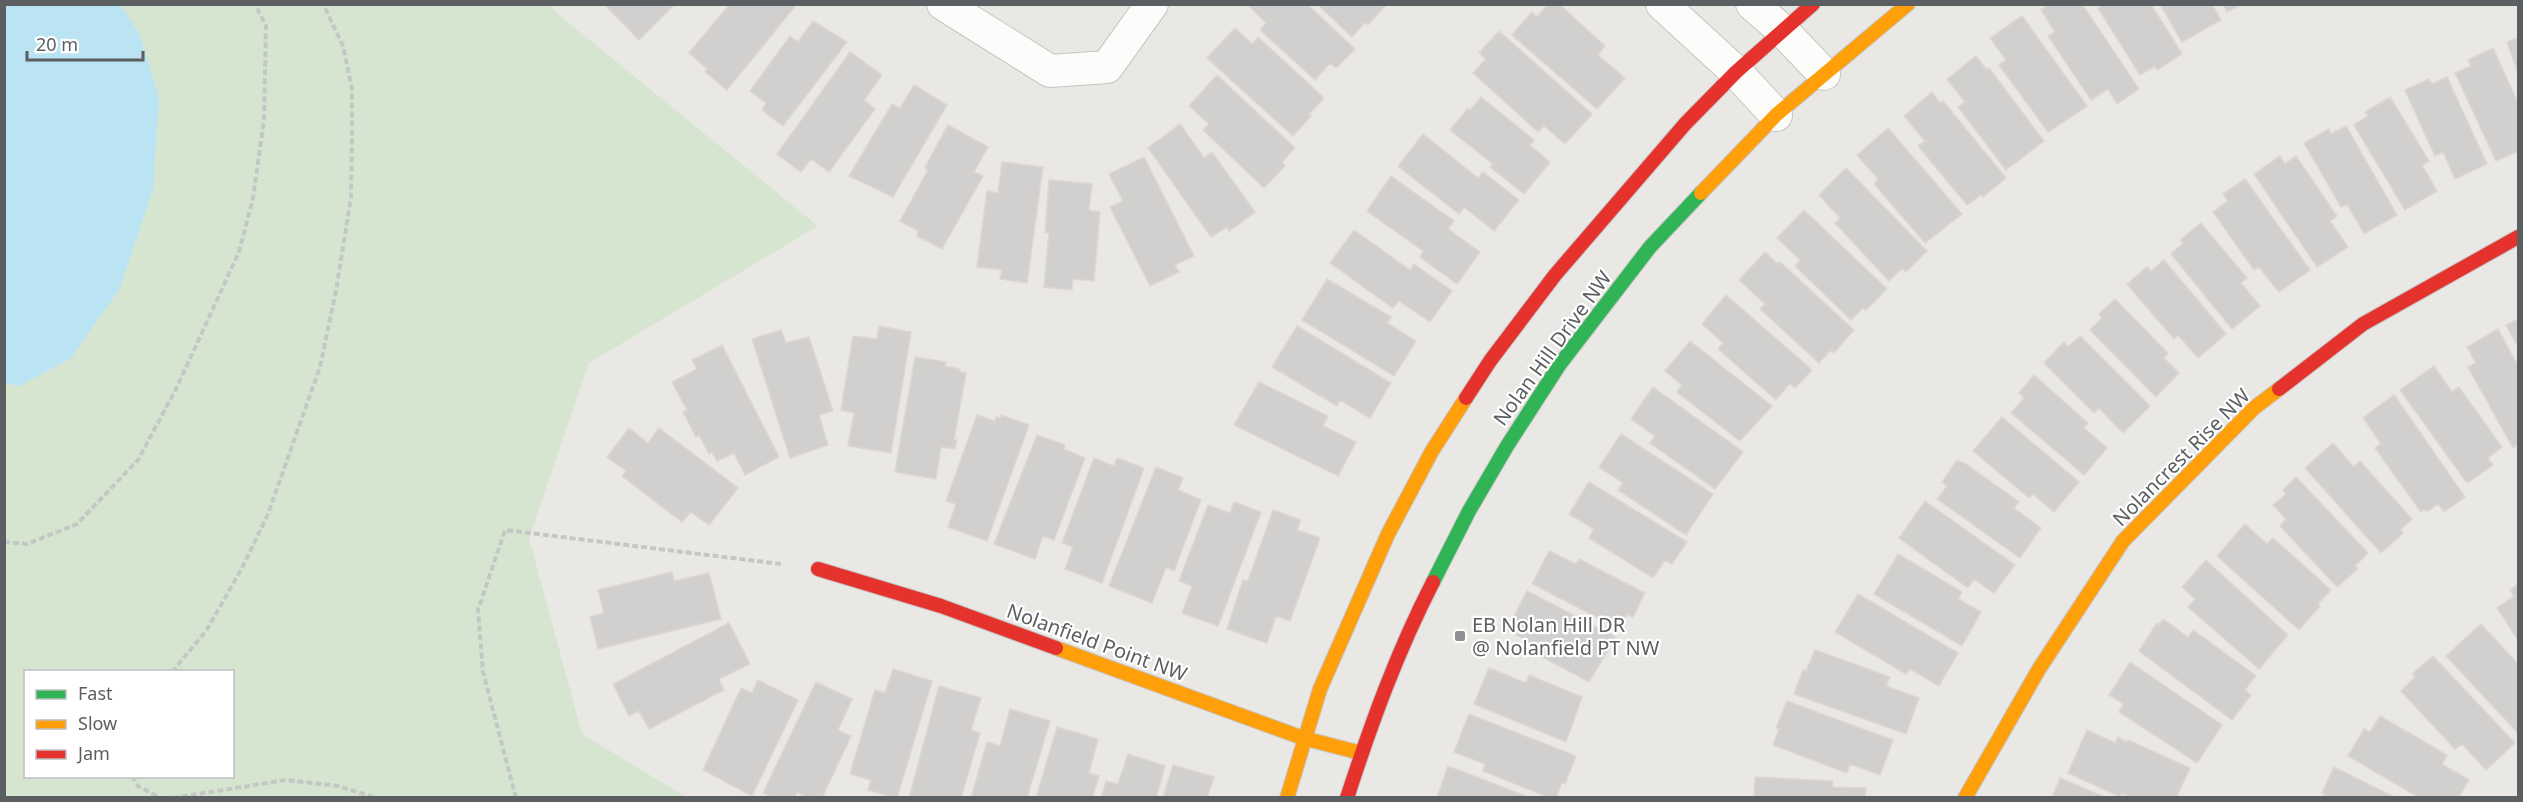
<svg xmlns="http://www.w3.org/2000/svg" width="2523" height="802" viewBox="0 0 2523 802" font-family="'Noto Sans',sans-serif">
<style>
.green{fill:#d6e5d0;fill-rule:evenodd}
.water{fill:#bae4f3}
.building{fill:#d2d0ce;stroke:#dad7d4;stroke-width:1.5}
.lines{fill:none;stroke-linecap:round;stroke-linejoin:round}
.street-casing{stroke:#c6c5c5;stroke-width:34}
.fast-casing{stroke:#c5c5c5;stroke-width:16}
.slow-casing{stroke:#c5c5c5;stroke-width:16}
.jam-casing{stroke:#c5c5c5;stroke-width:16}
.path{stroke:#c4c8c5;stroke-width:4;stroke-dasharray:6 3;stroke-linecap:butt}
.street{stroke:#fcfcfb;stroke-width:32}
.fast{stroke:#30b455;stroke-width:14}
.slow{stroke:#ff9f0a;stroke-width:14}
.jam{stroke:#e5322d;stroke-width:14}
.poi-dot{fill:#8d8f90;stroke:#fff;stroke-width:2}
.labels{text-anchor:middle;dominant-baseline:central;stroke-width:4.5;stroke-linejoin:round;paint-order:stroke}
.street-label{font-size:20px;fill:#5b5f62;stroke:#fff}
.poi-label{font-size:20px;fill:#5b5f62;stroke:#fff;text-anchor:start}
</style>
<rect width="100%" height="100%" fill="#eae8e4"/>
<path class="green" d="M5 5H550L559 15 818 226 589 363 529 538 582 734 686 797 5 798ZM26 672H232V776H26Z"/>
<path class="water" d="M5 4 121 5 140 36 159 97 153 190 119 290 70 359 19 386 4 383Z"/>
<path class="building" d="M604 4H675L639 40Z
M730 4H797L727 90 705 72 707 69 689 53Z
M1247 4H1307L1355 49 1336 68 1330 63 1315 80 1260 30 1266 23Z
M1317 4H1387L1368 25 1365 22 1352 37Z
M1548 4H1559L1605 46 1598 55 1625 78 1597 109 1512 35 1532 12 1537 17Z
M2049 4H2082L2139 89 2117 104 2108 89 2091 100 2048 36 2055 32 2041 10Z
M2104 4H2151L2182 54 2157 70 2155 66 2140 75 2098 8Z
M2160 4H2212L2221 20 2182 42Z
M2223 4H2242L2227 12Z
M2022 16 2087 106 2048 132 1999 65 2006 60 1990 38Z
M813 21 847 42 783 126 762 110 766 103 750 91 790 36 798 42Z
M1235 28 1252 44 1258 37 1324 98 1309 114 1311 116 1293 136 1207 58Z
M1499 31 1592 114 1565 144 1544 126 1538 132 1473 73 1486 59 1479 53Z
M2518 38V73L2507 42Z
M2493 48 2518 103V151L2496 161 2455 73 2471 66 2468 60Z
M850 52 882 75 864 100 875 109 829 172 811 159 801 172 777 154Z
M1976 56 1987 70 1989 68 2044 141 2006 170 1958 107 1965 102 1947 79Z
M1217 75 1295 148 1282 162 1285 166 1264 188 1203 130 1209 124 1189 106Z
M2447 77 2487 164 2455 179 2443 152 2435 156 2405 90 2429 79 2432 84Z
M914 85 947 105 893 197 849 176 892 104 900 108Z
M1932 92 1940 103 1943 101 2006 178 1983 197 1981 195 1967 205 1918 146 1925 141 1904 116Z
M1481 97 1534 140 1530 145 1550 162 1524 194 1490 167 1493 164 1450 130 1468 108 1470 110Z
M2390 97 2429 161 2422 165 2437 191 2405 210 2354 125 2368 116 2365 112Z
M1180 124 1204 158 1212 152 1255 212 1229 231 1227 227 1211 237 1148 148Z
M948 125 988 147 974 172 983 176 942 249 917 236 918 231 900 221 928 170 925 167Z
M2346 126 2397 215 2364 234 2347 204 2341 207 2304 143 2329 129 2331 134Z
M1888 128 1962 214 1925 243 1874 184 1878 179 1857 155Z
M1423 134 1478 178 1483 172 1519 200 1494 231 1464 207 1459 214 1398 166Z
M2280 156 2285 164 2296 156 2337 216 2330 221 2348 247 2317 267 2254 174Z
M1144 157 1194 256 1175 265 1179 272 1150 286 1110 207 1123 201 1109 174Z
M1002 162 1043 167 1027 283 1000 279 1002 270 977 267 987 191 998 193Z
M1846 168 1927 251 1906 272 1902 268 1889 281 1835 223 1840 218 1819 195Z
M1391 176 1454 221 1448 229 1480 252 1457 284 1420 257 1423 251 1367 211Z
M2245 179 2310 270 2279 292 2259 267 2254 270 2213 212 2228 201 2223 194Z
M1049 180 1092 184 1089 210 1100 212 1094 281 1073 279 1072 290 1044 287 1049 233H1045Z
M1804 210 1887 289 1866 310 1863 308 1851 320 1795 266 1800 260 1777 238Z
M2201 223 2247 278 2241 283 2260 306 2232 329 2171 254 2183 243 2180 240Z
M1354 230 1410 270 1414 264 1452 291 1430 322 1399 301 1393 308 1330 263Z
M1765 252 1778 264 1780 262 1854 330 1834 353 1831 350 1819 363 1760 309 1765 304 1739 280Z
M2164 260 2226 334 2198 358 2178 335 2174 339 2127 284 2147 267 2151 271Z
M1327 279 1391 317 1387 323 1416 341 1394 376 1302 320Z
M1726 295 1812 370 1795 388 1790 383 1776 400 1718 349 1723 343 1702 324Z
M2115 299 2168 353 2164 358 2179 373 2156 397 2090 330 2102 318 2099 314Z
M2518 319V347L2506 325Z
M879 326 911 332 891 453 848 446 854 413 841 410 853 336 877 339Z
M1297 326 1391 383 1370 418 1340 400 1337 406 1272 367Z
M2498 329 2518 366V445L2513 448 2468 367 2476 363 2467 347Z
M781 330 786 343 809 337 833 411 819 415 828 445 790 458 752 339Z
M2080 336 2150 406 2123 433 2099 408 2094 413 2044 363 2064 342 2068 347Z
M1690 341 1772 406 1740 441 1677 392 1682 385 1665 371Z
M722 345 779 457 745 475 734 453 717 461 712 452 709 454 699 435 696 437 683 412 687 410 672 382 697 369 692 360Z
M915 357 946 362 945 366 960 369V372L966 373 954 440H957L955 449 941 447 936 479 895 472Z
M2434 366 2452 392 2459 387 2502 447 2488 458 2493 465 2467 483 2400 390Z
M2034 375 2088 423 2084 428 2107 448 2084 475 2011 413 2024 398 2019 393Z
M1259 382 1328 416 1323 426 1356 442 1338 476 1234 425Z
M1653 387 1743 452 1715 489 1650 443 1655 436 1631 419Z
M2394 395 2465 497 2444 512 2438 504 2428 511 2423 510 2421 512 2375 448 2381 444 2363 418Z
M977 415 995 421 996 417 1000 418 1001 415 1029 425 987 541 948 527 956 504 946 501Z
M2002 417 2079 482 2054 512 2033 494 2029 498 1973 451Z
M629 428 648 443 659 428 738 488 709 525 691 512 682 522 622 476 626 471 607 457Z
M1621 434 1713 494 1686 535 1618 490 1623 483 1599 467Z
M1037 435 1065 445 1064 449 1085 458 1054 540 1043 536 1035 559 994 544Z
M2333 443 2354 467 2360 461 2412 519 2400 530 2403 533 2381 553 2305 468Z
M1094 458 1114 466 1117 458 1144 468 1102 583 1065 569 1073 547 1062 543Z
M1957 460 1966 464 2019 502 2014 508 2041 528 2020 558 1937 499 1947 486 1942 482Z
M1156 467 1183 478 1178 490 1201 500 1174 571 1166 567 1152 603 1109 586Z
M2296 477 2368 553 2355 566 2358 569 2337 587 2280 526 2286 519 2273 505 2286 494 2283 490Z
M1589 482 1687 542 1672 564 1665 560 1653 578 1589 538 1594 529 1569 514Z
M1925 501 2015 565 1994 593 1974 579 1968 588 1899 538Z
M1234 502 1261 512 1218 626 1182 613 1192 586 1179 581 1208 505 1230 513Z
M1273 510 1301 520 1297 530 1320 538 1290 621 1276 616 1267 643 1227 629 1243 580 1248 581Z
M2245 524 2267 544 2273 538 2331 590 2318 604 2320 606 2299 630 2217 556Z
M1549 551 1576 564 1579 559 1645 593 1633 617 1627 614 1620 629 1532 584Z
M1898 554 1962 592 1958 599 1981 612 1962 646 1874 594Z
M2206 560 2288 635 2259 669 2188 607 2195 599 2182 587Z
M672 572 674 581 709 573 721 619 598 649 590 617 604 613 598 590Z
M2518 584V640L2497 608 2514 596 2510 590Z
M1527 591 1616 637 1589 682 1529 650 1533 644 1507 630Z
M1858 594 1958 653 1939 686 1910 669 1906 674 1835 632Z
M2163 619 2188 637 2193 630 2256 676 2245 690 2251 695 2232 720 2139 651 2157 623 2159 625Z
M729 623 750 664 719 679 724 690 649 729 639 711 629 716 613 684Z
M2481 624 2518 664V733L2446 656Z
M1815 650 1890 677 1886 686 1919 698 1906 734 1794 694 1803 670 1806 671Z
M2433 656 2515 743 2486 770 2462 744 2455 749 2401 691 2415 677 2412 674Z
M2130 662 2222 725 2197 763 2119 712 2124 704 2109 695Z
M1489 668 1526 683 1529 675 1582 697 1566 742 1474 704Z
M893 669 932 681 897 798 868 790 871 780 850 774 875 690 885 693Z
M758 680 798 700 752 796 703 770 741 688 752 693Z
M816 682 852 699 838 730 851 736 822 798H808L797 792 794 798H774L763 793Z
M939 686 981 698 971 730 980 733 961 798H909Z
M1787 701 1893 740 1880 775 1850 764 1847 773 1773 745 1779 729 1776 728Z
M1010 709 1050 721 1027 798H971L987 742 1000 746Z
M1469 714 1576 756 1565 784 1562 782 1556 798H1550L1483 771 1485 764 1454 752Z
M2380 716 2447 755 2442 764 2469 780 2458 798H2420L2348 756 2364 729 2370 732Z
M1057 727 1098 739 1089 773 1099 776 1092 798H1036Z
M2087 730 2115 743 2118 737 2127 742 2128 740 2190 768 2176 798H2132L2122 793 2120 797 2068 773Z
M1128 754 1165 766 1156 798H1101L1106 781 1118 784Z
M1173 765 1214 777 1207 798H1163Z
M1448 766 1531 798H1437Z
M2334 767 2396 798H2323L2325 794 2322 793Z
M1755 777 1833 781 1832 787 1866 788 1865 798H1754Z
M2060 778 2107 798H2052Z"/>
<g class="lines">
<defs>
<path id="street" d="M943 4 1050 71 1107 67 1152 4
M1662 4 1736 72 1776 115
M1752 4 1783 31 1824 74"/>
<path id="fast" d="M1433 582 1469 511 1507 446 1560 364 1650 247 1701 193"/>
<path id="slow" d="M1701 193 1776 115 1908 4
M1056 648 1303 738 1361 753
M1287 798 1320 689 1388 534 1432 451 1466 398
M1965 798 2039 669 2123 541 2254 408 2279 389"/>
<path id="jam" d="M2279 389 2363 324 2518 237
M1466 398 1490 361 1555 275 1685 124 1736 72 1813 4
M818 569 941 606 1056 648
M1347 798C1371 724 1397 652 1433 582"/>
</defs>
<use href="#street" class="street-casing"/>
<use href="#fast" class="fast-casing"/>
<use href="#slow" class="slow-casing"/>
<use href="#jam" class="jam-casing"/>
<path class="path" d="M4 542 27 544 77 524 138 460 176 389 239 252 253 198 264 120 266 26 255 4
M172 672 206 631 242 568 268 514 320 367 336 291 351 197 352 133V89L343 46 323 4
M132 776 138 786 161 798
M173 798 286 780 338 786 376 798
M516 798 483 672 478 610 505 530 781 564"/>
<use href="#street" class="street"/>
<use href="#fast" class="fast"/>
<use href="#slow" class="slow"/>
<use href="#jam" class="jam"/>
</g>
<rect class="poi-dot" x="1454" y="630" width="12" height="12" rx="3"/>
<g class="labels">
<g class="street-label">
<text transform="translate(1552 348) rotate(-54)">Nolan Hill Drive NW</text>
<text transform="translate(2181 457) rotate(-45)">Nolancrest Rise NW</text>
<text transform="translate(1097 642) rotate(20)">Nolanfield Point NW</text>
</g>
<g class="poi-label">
<text x="1472" y="624">EB Nolan Hill DR<tspan x="1472" dy="23">@ Nolanfield PT NW</tspan></text>
</g>
</g>
<rect width="2523" height="802" fill="none" stroke="#5b5f62" stroke-width="12"/>
<rect x="24" y="670" width="210" height="108" fill="#ffffff" stroke="#bdbfc0" stroke-width="1.5"/>
<rect x="36" y="690" width="30" height="9" fill="#30b455" stroke="#bdbfc0" stroke-width="1.5"/>
<text x="78" y="700" font-size="18" fill="#5b5f62">Fast</text>
<rect x="36" y="720" width="30" height="9" fill="#ff9f0a" stroke="#bdbfc0" stroke-width="1.5"/>
<text x="78" y="730" font-size="18" fill="#5b5f62">Slow</text>
<rect x="36" y="750" width="30" height="9" fill="#e5322d" stroke="#bdbfc0" stroke-width="1.5"/>
<text x="78" y="760" font-size="18" fill="#5b5f62">Jam</text>
<path d="M27 51v9h116v-9" fill="none" stroke="#5b5f62" stroke-width="3"/>
<text x="36" y="51" font-size="18" fill="#5b5f62" stroke="#ffffff" stroke-width="4.5" paint-order="stroke">20 m</text>
</svg>
